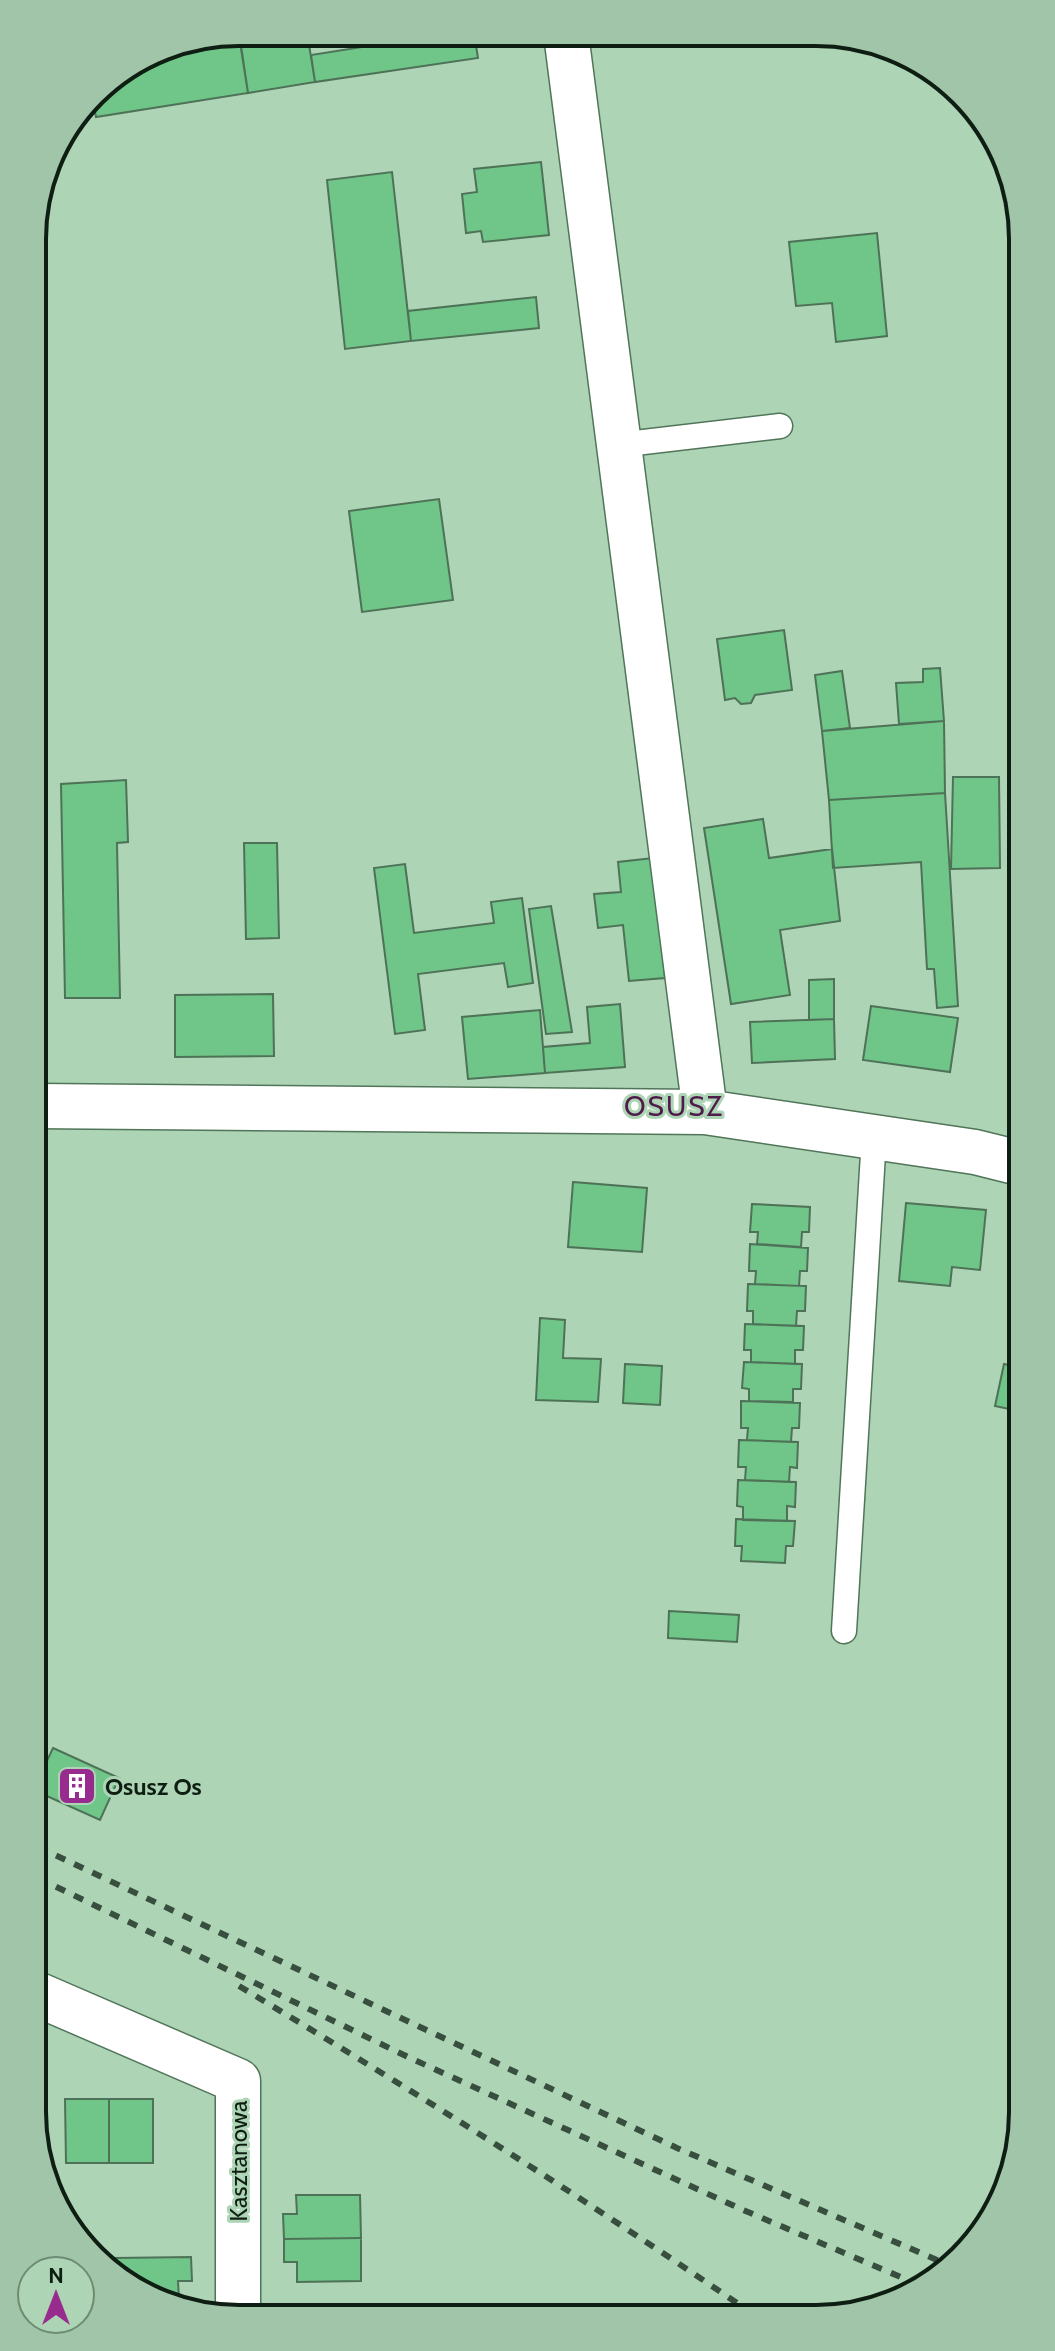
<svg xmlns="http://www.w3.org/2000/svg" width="1055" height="2351" viewBox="0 0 1055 2351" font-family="Cabin,sans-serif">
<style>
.building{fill:#70c688;stroke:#4e7257;stroke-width:2}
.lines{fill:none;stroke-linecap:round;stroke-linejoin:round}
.service-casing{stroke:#517559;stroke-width:27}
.minor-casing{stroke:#517559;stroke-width:47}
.service{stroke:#fff;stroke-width:24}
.minor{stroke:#fff;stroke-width:44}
.rail{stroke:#384e3e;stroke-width:6;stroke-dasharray:10 10;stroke-linecap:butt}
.labels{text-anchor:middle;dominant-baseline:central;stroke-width:6;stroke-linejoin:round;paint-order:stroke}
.poi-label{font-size:24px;font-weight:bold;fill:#0f1e13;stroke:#add4b5;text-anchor:start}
.street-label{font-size:24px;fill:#0f1e13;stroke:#add4b5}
.quarter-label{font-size:28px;letter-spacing:2px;fill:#4e1b4a;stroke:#add4b5}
.rim{fill:none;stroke:#0f1e13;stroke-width:4}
</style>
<rect width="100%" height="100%" fill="#add4b5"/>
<path class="building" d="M239 32H307L315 82 248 93Z
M411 33H474L478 58 315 82 311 55 413 39Z
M239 36 248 93 96 117 92 96 102 84 159 48Z
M541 162 549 235 483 242 481 231 466 233 462 194 477 192 474 169Z
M392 172 411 341 345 349 327 180Z
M877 233 887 336 836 342 832 303 796 306 789 242Z
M536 297 539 328 411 341 408 311Z
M439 499 453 600 362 612 349 511Z
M784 630 792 690 755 695 751 703 741 704 735 698 725 700 717 639Z
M940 668 944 721 899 724 896 683 923 682V669Z
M842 671 850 728 822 731 815 675Z
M944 721 945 793 829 800 822 731Z
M953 777H999L1000 868 951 869Z
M126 780 128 842 117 843 120 998H65L61 784Z
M945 793 958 1006 937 1008 934 969H927L921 862 833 868 829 800Z
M763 819 769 858 832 849 840 921 780 930 790 995 731 1004 704 828Z
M244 843H277L279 938 246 939Z
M653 858 665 978 629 981 623 925 598 928 594 894 621 892 618 862Z
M405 864 414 933 494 923 491 902 522 898 533 983 508 987 504 963 418 974 425 1030 395 1034 374 868Z
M1013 870 1018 871 1019 969H1010Z
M551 906 572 1032 546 1034 529 909Z
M834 979V1019L809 1020V980Z
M273 994 274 1056 175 1057V995Z
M620 1004 625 1067 545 1073 543 1047 590 1043 587 1007Z
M871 1006 958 1018 950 1072 863 1060Z
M540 1010 545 1073 468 1079 462 1017Z
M834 1019 835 1059 752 1063 750 1022Z
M573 1182 647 1188 642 1252 568 1247Z
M906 1203 986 1210 980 1270 952 1267 950 1286 899 1281Z
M752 1204 810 1207 809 1232H802L801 1247 757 1244 758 1232H750Z
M750 1244 808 1248 807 1271H800L799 1286 755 1284 756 1271H749Z
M1016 1275 1020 1276V1315L1008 1312Z
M748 1284 806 1286 805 1311H797L796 1326 753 1324V1311H747Z
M540 1318 565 1320 563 1358 601 1359 598 1402 536 1400Z
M745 1324 804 1326 803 1350H795V1364L751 1362V1350H744Z
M744 1362 802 1364 801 1389H793V1402L749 1401V1389L742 1388Z
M625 1364 662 1366 660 1405 623 1403Z
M1004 1364 1020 1367V1422L1012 1421 1014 1410 995 1406Z
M741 1401 800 1403 799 1428H792L791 1442 747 1440 748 1428H741Z
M739 1440 798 1442 797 1468 790 1467 789 1482 745 1480 746 1467H738Z
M738 1480 796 1482 795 1507 787 1506V1521L743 1520V1507L737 1506Z
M736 1519 795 1521 793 1546H786L785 1563 741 1561 742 1546H735Z
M669 1611 739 1615 737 1642 668 1638Z
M53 1748 119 1778 100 1820 38 1792V1780Z
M65 2099H109V2163H66Z
M109 2099H153V2163H109Z
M296 2195H360L361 2238 284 2239 283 2214H297Z
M361 2238V2281L297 2282V2262H284V2239Z
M191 2257 192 2281H178L179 2300 169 2301 114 2273V2258Z"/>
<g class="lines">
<defs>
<path id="service" d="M618 445 780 426
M844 1631 874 1137"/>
<path id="minor" d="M566 34 705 1112
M36 1106 705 1112 975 1152 1019 1163
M39 1995 238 2081V2315"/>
</defs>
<use href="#service" class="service-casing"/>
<use href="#minor" class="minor-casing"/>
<use href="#service" class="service"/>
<use href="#minor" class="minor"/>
<path class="rail" d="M38 1847 677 2148 951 2266
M38 1878 408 2057 741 2209 924 2287
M239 1986C412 2090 584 2198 750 2312"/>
</g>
<defs>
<symbol id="building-square" viewBox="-11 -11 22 22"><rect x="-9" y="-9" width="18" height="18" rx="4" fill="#972c8e" stroke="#add4b5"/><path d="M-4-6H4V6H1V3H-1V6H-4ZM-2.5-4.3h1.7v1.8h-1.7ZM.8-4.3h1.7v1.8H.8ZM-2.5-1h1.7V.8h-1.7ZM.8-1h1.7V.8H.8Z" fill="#fff"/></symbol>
</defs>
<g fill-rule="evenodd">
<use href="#building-square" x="55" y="1764" width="44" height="44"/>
</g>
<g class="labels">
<g class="poi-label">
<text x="105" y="1786">Osusz Os</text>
</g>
<g class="street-label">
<text transform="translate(238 2161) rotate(-90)">Kasztanowa</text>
</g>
<g class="quarter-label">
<text x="674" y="1106">OSUSZ</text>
</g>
</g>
<path d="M0 0H1055V2351H0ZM239 46H816A193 193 0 0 1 1009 239V2112A193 193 0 0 1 816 2305H239A193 193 0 0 1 46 2112V239A193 193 0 0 1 239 46Z" fill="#a0c5a8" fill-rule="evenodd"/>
<path class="rim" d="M239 46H816A193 193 0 0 1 1009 239V2112A193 193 0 0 1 816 2305H239A193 193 0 0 1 46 2112V239A193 193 0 0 1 239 46Z"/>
<g transform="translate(56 2295)"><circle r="38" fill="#add4b5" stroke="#6e8b74" stroke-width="2"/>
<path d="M0-6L14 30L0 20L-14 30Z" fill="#972c8e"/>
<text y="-12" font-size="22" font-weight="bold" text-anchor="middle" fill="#0f1e13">N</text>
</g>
</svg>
